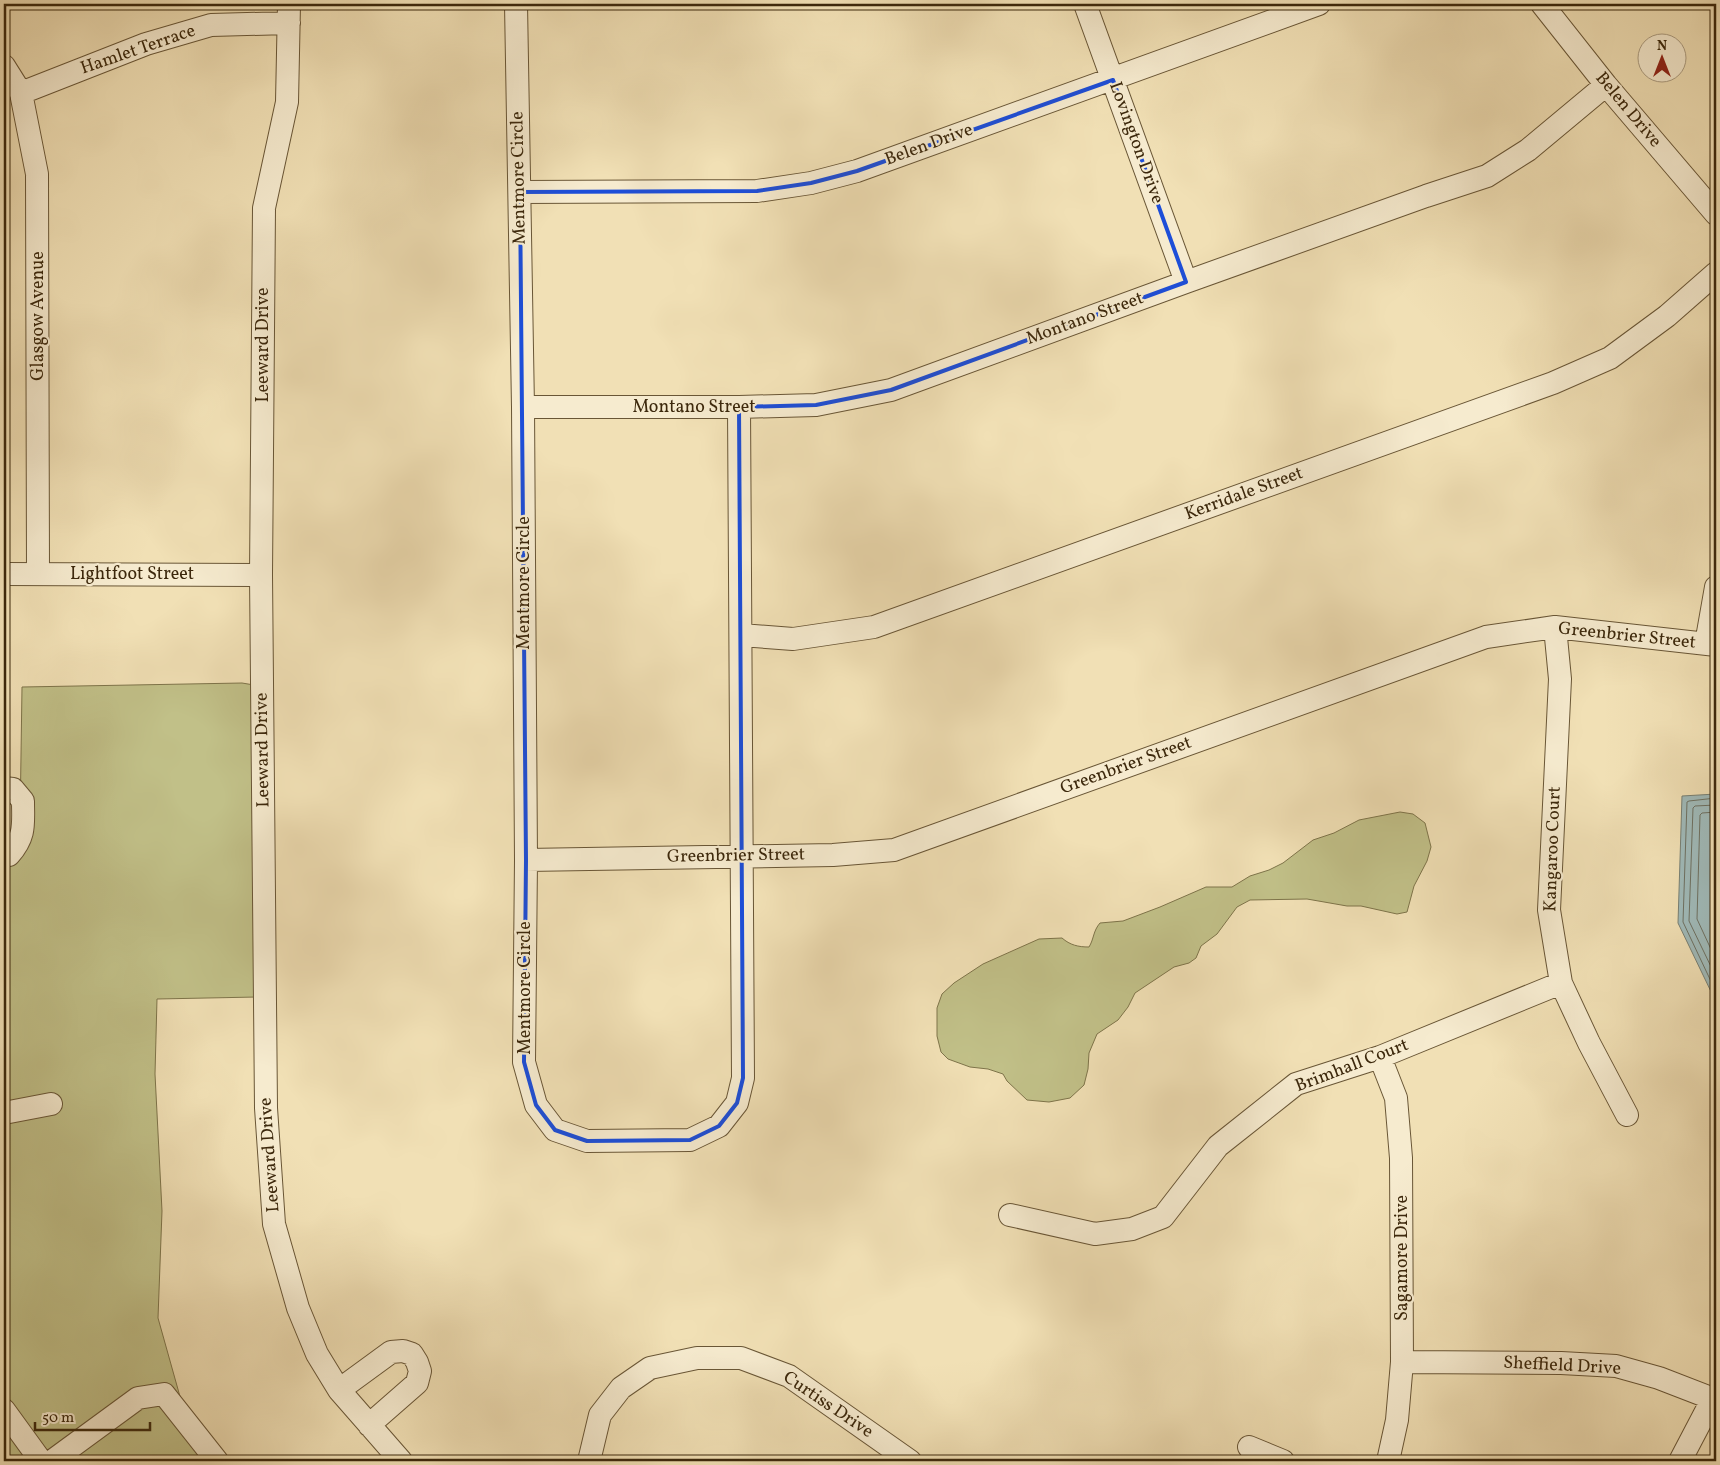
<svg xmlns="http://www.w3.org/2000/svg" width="1720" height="1465" viewBox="0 0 1720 1465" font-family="Vollkorn,serif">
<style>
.green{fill:#c1c088;stroke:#7e744a}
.water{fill:#a0bab9;stroke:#788074}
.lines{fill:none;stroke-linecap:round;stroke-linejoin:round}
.shore{stroke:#6e7162;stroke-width:1}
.minor-casing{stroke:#695636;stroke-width:24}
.minor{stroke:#f6ebcf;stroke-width:22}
.marked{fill:none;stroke:#1d4ed8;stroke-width:4;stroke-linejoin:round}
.labels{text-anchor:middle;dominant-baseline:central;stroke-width:4.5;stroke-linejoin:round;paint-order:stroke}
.street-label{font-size:18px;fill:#3c280c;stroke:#f6ebcf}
</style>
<rect width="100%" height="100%" fill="#f1e0b5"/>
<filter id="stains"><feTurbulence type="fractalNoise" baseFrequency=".004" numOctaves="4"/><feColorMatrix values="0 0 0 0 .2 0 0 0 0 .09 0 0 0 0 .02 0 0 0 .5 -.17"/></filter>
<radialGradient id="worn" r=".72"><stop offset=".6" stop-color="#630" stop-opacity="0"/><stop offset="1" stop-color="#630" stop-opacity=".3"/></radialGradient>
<path class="green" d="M242 683 254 685 257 997 157 999 155 1074 162 1211 158 1318 186 1418 221 1461H51L4 1396V857L20 824 22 687Z
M1400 812 1413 814 1425 823 1431 847 1427 861 1414 886 1407 912 1397 914 1361 906H1347L1307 899 1250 900 1237 907 1217 934 1201 946 1196 958 1189 963 1174 967 1135 993 1128 1007 1118 1020 1097 1034 1089 1053 1088 1069 1084 1085 1070 1098 1049 1102 1027 1100 1007 1081 1003 1074 988 1069 970 1067 948 1059 941 1052 937 1036V1008L942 994 954 983 983 964 1039 939 1062 938C1070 945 1078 947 1089 947 1094 939 1093 931 1100 923L1123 921 1160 907 1206 887H1232L1250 876 1269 870 1283 863 1313 840 1334 833 1359 820Z
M4 1424 30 1461H4Z"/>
<path class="water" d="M1716 794V1002L1678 923 1682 796Z"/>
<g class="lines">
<path class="shore" d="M1716 798 1689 801 1687 802 1683 922 1716 992
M1716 805 1695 806 1693 808 1689 921 1716 977
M1716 812 1702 813 1700 815 1697 919 1716 960"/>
<defs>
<path id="minor" d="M289 4 287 102 264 208 261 575 266 1108 274 1224 298 1308 317 1354 339 1390 401 1461
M516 4 523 407 526 860 524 1062 536 1105 555 1130 587 1141 690 1140 719 1126 737 1103 743 1078 739 407
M1085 4 1186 282
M1542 4 1606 85 1716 214
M4 66 21 93 37 174 38 573
M21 93 146 44 211 25 289 23
M520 192 757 191 811 183 857 171 1319 4
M523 407H739L816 405 891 390 1186 282 1426 196 1487 176 1528 150 1606 85
M4 574 261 575
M1555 627 1560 679 1549 910 1561 983 1589 1043 1627 1115
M741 635 793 639 874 627 1553 383 1610 358 1667 316 1716 273
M1706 644 1716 587
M4 788 13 789 23 801C23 824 26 836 9 855H4
M526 860 833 855 894 850 1486 637 1555 627 1716 645
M1380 1057 1396 1098 1401 1158 1402 1362 1397 1420 1388 1461
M4 1113 51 1104
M1010 1215 1095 1234 1132 1229 1163 1217 1218 1146 1296 1084 1380 1057 1561 983
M1402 1362 1561 1363 1616 1366 1659 1378 1716 1400
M339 1390 391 1352 403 1351 412 1354 417 1362 420 1371 417 1383 369 1425
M4 1410 41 1461
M1249 1447 1283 1461
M52 1461 138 1398 164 1394 217 1461
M589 1461 600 1415 621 1388 650 1368 697 1358H741L789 1376 910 1461
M1680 1461 1713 1398"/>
</defs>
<use href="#minor" class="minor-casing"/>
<use href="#minor" class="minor"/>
</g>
<path class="marked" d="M1113 80 1186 282 891 390 816 405 739 407 743 1078 737 1103 719 1126 690 1140 587 1141 555 1130 536 1105 524 1062 526 860 520 192 757 191 811 183 857 171Z"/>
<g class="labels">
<g class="street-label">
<text transform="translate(138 50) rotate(-19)">Hamlet Terrace</text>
<text transform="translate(1628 110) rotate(50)">Belen Drive</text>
<text transform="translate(1136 143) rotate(70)">Lovington Drive</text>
<text transform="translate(929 145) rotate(-20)">Belen Drive</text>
<text transform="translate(519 178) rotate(-91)">Mentmore Circle</text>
<text transform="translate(38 316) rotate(-90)">Glasgow Avenue</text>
<text transform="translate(1085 319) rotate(-20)">Montano Street</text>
<text transform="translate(263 345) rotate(-90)">Leeward Drive</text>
<text x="694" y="407">Montano Street</text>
<text transform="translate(1244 494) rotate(-20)">Kerridale Street</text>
<text x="132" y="574">Lightfoot Street</text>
<text transform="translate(524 583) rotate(-90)">Mentmore Circle</text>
<text transform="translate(1627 636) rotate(6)">Greenbrier Street</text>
<text transform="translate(263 750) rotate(-91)">Leeward Drive</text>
<text transform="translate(1126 766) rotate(-20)">Greenbrier Street</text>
<text transform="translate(1553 849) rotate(-88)">Kangaroo Court</text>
<text transform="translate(736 856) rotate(-1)">Greenbrier Street</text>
<text transform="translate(525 988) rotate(-90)">Mentmore Circle</text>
<text transform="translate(1352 1066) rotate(-21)">Brimhall Court</text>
<text transform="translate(270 1155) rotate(-94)">Leeward Drive</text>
<text transform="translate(1402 1258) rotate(-90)">Sagamore Drive</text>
<text transform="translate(1562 1366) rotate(3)">Sheffield Drive</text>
<text transform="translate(828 1405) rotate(34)">Curtiss Drive</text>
</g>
</g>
<rect width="1720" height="1465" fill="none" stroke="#f1e0b5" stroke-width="20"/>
<rect x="5" y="5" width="1710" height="1455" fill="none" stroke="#3c280c" stroke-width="2.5"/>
<rect x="10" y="10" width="1700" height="1445" fill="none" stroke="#3c280c"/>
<g transform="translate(1662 58)"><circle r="24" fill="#f6ebcf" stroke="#ac9d81"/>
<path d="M0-4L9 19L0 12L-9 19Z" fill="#8f2418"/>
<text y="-8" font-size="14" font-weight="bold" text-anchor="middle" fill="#3c280c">N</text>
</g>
<path d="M35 1422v8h115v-8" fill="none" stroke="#3c280c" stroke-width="2.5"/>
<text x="42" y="1422" font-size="15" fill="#3c280c" stroke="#f6ebcf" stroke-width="4" paint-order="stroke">50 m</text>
<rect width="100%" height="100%" filter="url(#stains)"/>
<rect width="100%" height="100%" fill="url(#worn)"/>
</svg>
